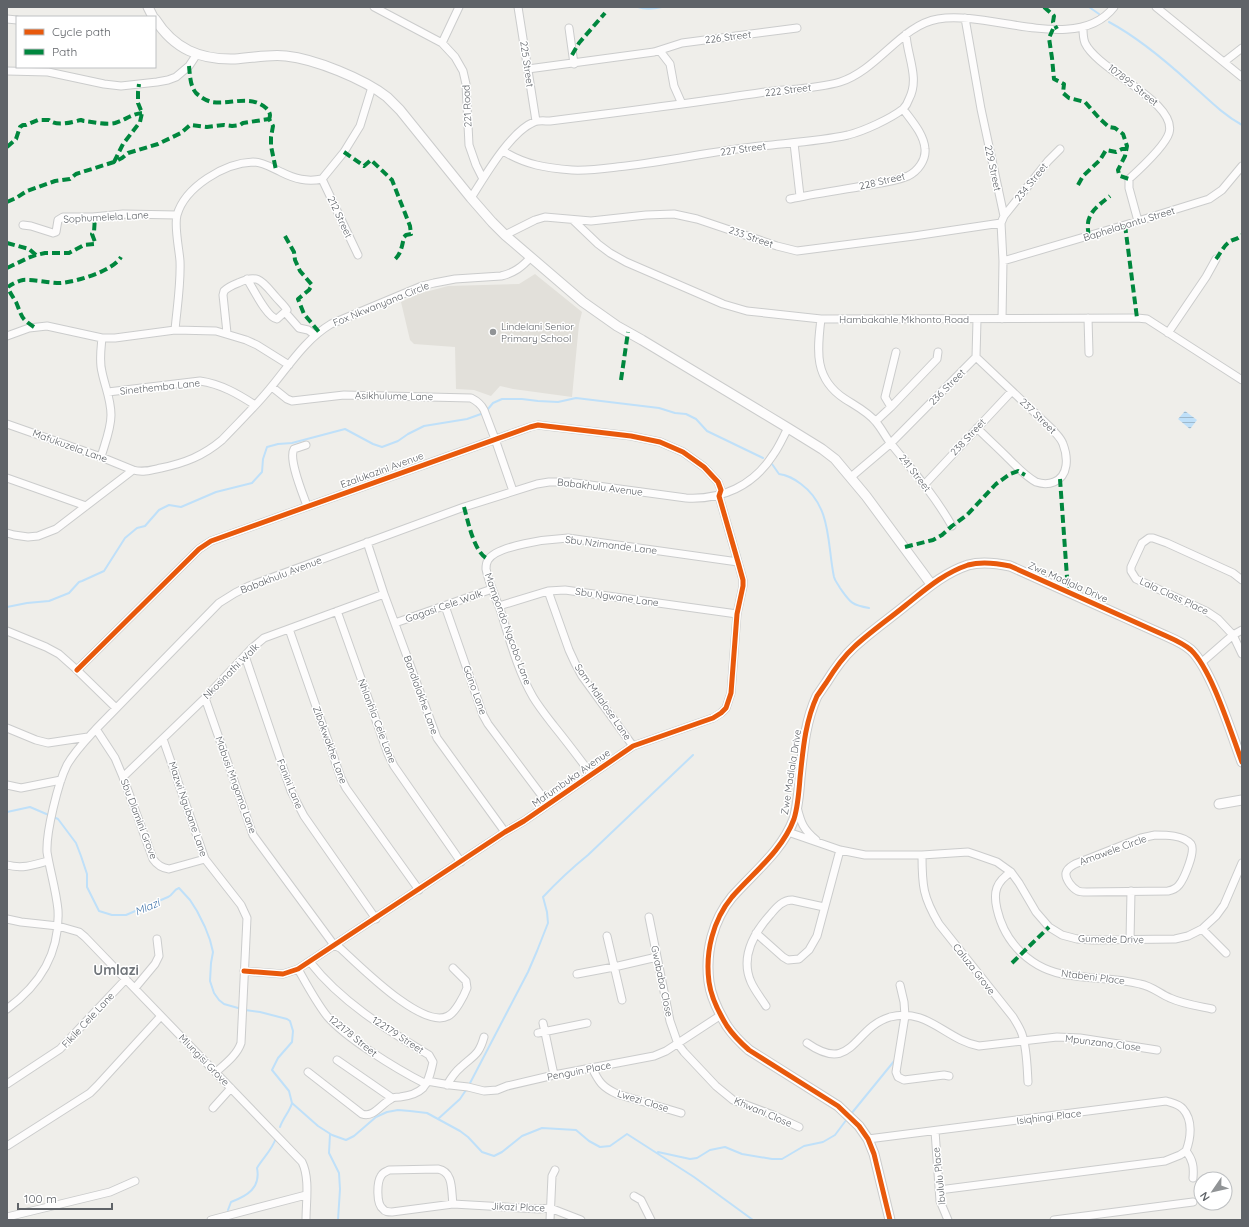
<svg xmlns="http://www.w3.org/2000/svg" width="1249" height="1227" viewBox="0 0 1249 1227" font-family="Quicksand,sans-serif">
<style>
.education{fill:#e2e0da}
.water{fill:url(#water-rules)}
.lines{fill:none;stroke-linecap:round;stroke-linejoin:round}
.stream{stroke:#bfe0f9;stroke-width:2}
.minor-casing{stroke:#cbcccc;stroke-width:9}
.tertiary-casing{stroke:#cbcccc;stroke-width:11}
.minor{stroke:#fdfcfc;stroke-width:7}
.tertiary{stroke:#fdfcfc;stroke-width:9}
.quiet{stroke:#00873e;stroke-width:4;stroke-dasharray:8 4;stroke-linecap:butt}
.cycleway-casing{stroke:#fff;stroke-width:8}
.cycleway{stroke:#e8590c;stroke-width:5}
.poi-dot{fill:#919496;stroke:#fff;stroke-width:1.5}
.labels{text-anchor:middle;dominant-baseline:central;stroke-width:3;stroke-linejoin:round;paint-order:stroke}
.street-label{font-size:10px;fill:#5f6368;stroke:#fff}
.poi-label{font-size:10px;fill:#5f6368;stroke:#fff;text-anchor:start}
.water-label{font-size:11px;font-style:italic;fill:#4174aa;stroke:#fff}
.district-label{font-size:14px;font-weight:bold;fill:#70757a;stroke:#fff}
</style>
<defs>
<pattern id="water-rules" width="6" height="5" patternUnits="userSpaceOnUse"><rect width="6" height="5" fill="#bfe0f9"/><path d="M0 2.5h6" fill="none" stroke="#9eb9cd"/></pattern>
</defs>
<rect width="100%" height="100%" fill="#efeeea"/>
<path class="education" d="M535 274 582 312 579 324 572 397 513 389 500 386 491 396 474 390 456 389 455 347 414 344 410 340 401 302 418 294 448 286 519 284Z"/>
<path class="water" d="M1185 411 1197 420 1190 429 1178 419Z"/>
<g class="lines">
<path class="stream" d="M638 7C646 10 653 9 662 7
M1089 7 1099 14
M1109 22C1137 37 1167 62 1190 83 1207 98 1222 114 1242 125
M488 409 493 403 502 399H522L538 401 558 402 576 398 659 408 675 413 686 414 696 419 707 431 763 458
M772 464 779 474C788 475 794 479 801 484 832 507 827 544 834 577 835 581 838 584 840 588 850 602 851 605 869 608
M7 607 27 603 49 601 69 593 79 582 82 581 104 571 125 538 137 528 145 526 159 510 169 505 181 507 216 492 252 483 262 472 263 459 267 447 278 444 292 443 345 429 373 444 382 447 398 441 408 434 424 426 467 419 481 414
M7 812 30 807 58 819 76 843 81 856 87 874V887L99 911 112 915H126L168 897C173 895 173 890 179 888L190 900 197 911 205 927 210 940 213 952 211 963 210 981 214 993 219 1000 224 1004 238 1008
M245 1010 260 1012 287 1019 290 1021 293 1031 292 1042 278 1058 272 1070 289 1091 292 1103 318 1126 332 1135 346 1140 354 1136 376 1117 387 1112 398 1110 410 1111 427 1113 460 1131 468 1137 482 1152 494 1156 502 1152 522 1136 542 1128 576 1130 589 1141 600 1147 610 1146 627 1134 694 1177 753 1220
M851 1114 895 1060
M438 1119 460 1099 468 1087 528 972 537 951 548 923 547 912 543 897C557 882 572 868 588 855L693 755
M280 1127C283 1118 290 1111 292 1103
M330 1134 329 1153 339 1173 340 1189 338 1220
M658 1152 690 1159 697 1158 710 1150 725 1147 742 1154 772 1159H782L804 1146 823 1142 835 1135 847 1119
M228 1210 231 1202C247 1196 261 1188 257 1168 263 1158 272 1150 276 1138"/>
<defs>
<path id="minor" d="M374 7 442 43 455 57 463 71 466 84 469 145 476 165 483 179
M518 7 536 121
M1156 7 1242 77
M965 18 981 109 1004 216 1001 223 1003 261 1002 319
M7 19 17 20
M569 28 574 64
M1083 28C1083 33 1083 38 1085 43 1098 71 1178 102 1169 133 1165 146 1140 169 1129 179V188L1138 221
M442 43 459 7
M660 51 670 64 674 86 682 104
M1224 62 1242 48
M528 69 654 52 682 43 797 28
M7 71 48 72 104 84 121 86 157 82 168 80 176 77 189 66 197 54
M794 143 800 196
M503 151C526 165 546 168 572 170 590 171 608 168 626 166 668 161 710 152 752 147 784 143 816 142 848 135 864 131 890 119 903 109 905 107 908 102 909 99 920 78 907 56 906 34
M322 179 358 255
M471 198C485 176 510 132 534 122 538 120 545 121 550 121 622 112 694 103 765 92 790 89 816 89 840 82 878 70 901 25 938 19 990 10 1077 55 1114 7
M790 199C816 193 843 190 869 185 882 183 896 181 908 176 918 171 926 160 925 149 924 134 911 120 903 109
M1004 216 1048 161 1060 149
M573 220 598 244 610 253 626 262 723 304 747 311 821 319 1137 318 1147 319 1242 380
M23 225 31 226 53 233 56 232 58 220 63 217H93L123 214 177 215
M505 235 535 220 545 217 591 221 646 215 674 214 697 219 777 246 797 251 914 236 1001 223
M1003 261 1125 225 1209 199 1222 190 1242 166
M285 312 299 328 308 330 315 335
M1088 318 1089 353
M821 319C817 351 814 379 845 399 856 406 868 412 876 422 882 429 886 438 892 445 913 471 935 496 952 526
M175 330C177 307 181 284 180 261 179 248 174 226 177 215 185 187 224 163 253 162 263 162 272 168 281 172 295 179 307 182 322 179L344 152 360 126 372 87
M227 333 223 295 224 291C228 287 233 285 238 283 258 273 262 281 275 296 279 301 284 305 287 310L277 319C267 318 253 288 247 279
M1168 333 1206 277 1216 259
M7 336 29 328 47 326 102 338H115L175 330 216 331 246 340 257 345 289 365
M976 357 1052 429C1056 434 1061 438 1063 444 1068 457 1069 476 1054 482 1049 484 1042 484 1036 482 1025 476 1017 467 1008 458 998 448 987 438 977 428
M272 387 287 399 292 401 344 395 471 398C477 401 481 404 484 410L495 439 513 491
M108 392 200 381C221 384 238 394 255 405
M891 407 885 397 896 352
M876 421 891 407 937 359 938 352
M7 424 101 457 133 470
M306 445 294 449C288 459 303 494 307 506
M101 457C105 443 111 429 111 415 111 399 105 387 102 372 99 361 101 349 102 338
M851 477 891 443 976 357 977 320
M7 478 86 506
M925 484 1012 391
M7 533 14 535 28 537 38 536 56 529 133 470C143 473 152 470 161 468 185 463 203 456 222 440 239 422 257 405 272 386 290 364 306 339 331 324L422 286 434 283 455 279 501 276C514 273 522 267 531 257
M367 542 384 594 437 738 505 832
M1242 580 1233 573 1167 543 1153 538H1149L1142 543 1131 567V571L1136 579 1206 611 1218 619 1233 635 1242 654
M548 591 569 650 575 663 582 676 633 746
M445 606 483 715 488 724 548 804
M499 606 548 591 565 590 737 614
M337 611 388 754 394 766 461 862
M395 623 492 589
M289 629 341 778 346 788 419 890
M7 631 46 647 59 654 77 670 116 708
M245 656 291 791 304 816 376 919
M1201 663 1233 635 1242 630
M77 670 199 549 211 541 530 427 538 425 546 426 631 436 660 442 683 452 704 467 718 482 721 490 719 496 738 562 743 580V586L737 614 731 693 726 708 721 713 713 718 633 746 524 821 505 832 298 969 283 974 244 971
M205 698 253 835 334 945 340 948C358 964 422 1030 448 1016 455 1013 464 996 467 988L466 981 453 968
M7 728 36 740 48 743 88 737
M96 729 115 758 123 777 153 859C157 865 162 868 169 869L205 859
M163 739 205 859 241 905 247 918 241 1043C237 1055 225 1064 216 1072
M591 774C579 758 567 742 554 726 547 717 539 707 533 697 518 671 510 641 501 612 496 598 489 584 486 569 486 566 486 563 488 560 497 545 550 539 568 538L738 562
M123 777 205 698 251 649 264 638 384 594
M7 785 21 788 61 780
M797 807C801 823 803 829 816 840
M788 832 840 850 865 855H922L968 852 977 855 997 862 1011 872 1019 883 1036 912 1049 927 1062 935 1077 939 1093 940 1175 939 1188 936 1202 929 1216 916 1224 905 1242 863
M1155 835C1166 835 1183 835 1191 844 1196 851 1184 879 1179 885 1176 889 1173 890 1168 891L1087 892C1084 892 1080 892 1078 891 1072 888 1065 879 1066 873 1067 868 1072 866 1075 864L1141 838Z
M922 855C922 886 923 897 939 924L1013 1017C1016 1022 1020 1028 1022 1034 1027 1049 1027 1066 1028 1082
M7 865C22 869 34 865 48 861
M1011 872C996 882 993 892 997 909 1005 944 1032 970 1068 975 1092 979 1117 978 1140 984 1152 986 1160 994 1170 998 1183 1004 1198 1006 1212 1009
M649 917 670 1021 678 1044 684 1052 716 1086 733 1100 773 1115 799 1127
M7 919 21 922 58 926 79 932 85 937 302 1162C310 1178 306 1202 306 1220
M1202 929 1226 953
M756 933 783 957 788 960 799 959 809 950 817 936 840 850
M607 936 622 1000
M1130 940 1131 891
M298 969C307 985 316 1002 327 1016 339 1030 355 1041 370 1051 388 1063 406 1074 426 1084
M577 974 614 967 657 957
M900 985 904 1002 905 1016 896 1072 898 1077 904 1080 944 1075 949 1076
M135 988 155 964 159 956 157 939
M766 1006C761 998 755 991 751 982 740 957 754 933 770 915 776 908 782 900 792 900L824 907
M7 1009C41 984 60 953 58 910 56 890 50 871 47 852 46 832 58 783 67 765 75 751 86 740 96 729L219 603 235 593 249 586 464 507 537 484 549 482H568L686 498C722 500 753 486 773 455 779 447 783 437 788 428
M543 1023 554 1075
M538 1033 587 1023
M807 1043C853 1075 853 1028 890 1017 927 1007 946 1040 979 1046L1057 1037 1080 1038 1157 1050
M337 1060 392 1098
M592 1068C599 1082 602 1087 617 1094L681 1113
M308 1072 362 1114C374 1118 381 1104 391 1099 393 1097 397 1097 400 1097 408 1096 417 1094 423 1088 429 1081 431 1071 433 1062L429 1055C386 1029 341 1002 310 962
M427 1081 450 1085 468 1087 484 1091 497 1090 507 1086 554 1075 654 1056 666 1051 721 1015
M7 1084 60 1049 126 979
M447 1085C451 1078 455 1072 461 1067 474 1055 479 1055 484 1037
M213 1108 231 1088
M935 1131 940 1201 948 1220
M868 1139 1166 1101C1172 1103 1179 1104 1183 1109 1193 1120 1191 1138 1186 1151 1193 1160 1194 1167 1193 1178
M7 1146 90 1093 97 1086 161 1016
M939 1190 1165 1161 1180 1155 1186 1151
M634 1196 641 1200 651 1220
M453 1204C451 1191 454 1172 438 1169L389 1170C386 1172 383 1172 381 1176 377 1182 376 1204 383 1209 385 1212 388 1212 392 1212L453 1204 539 1209 550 1208 581 1220
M7 1217 110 1192 135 1181
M211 1220 306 1195
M550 1220 552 1176 555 1170
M1054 1220 1193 1202"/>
<path id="tertiary" d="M148 7 153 17
M155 19C174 49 200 60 235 59 252 58 269 54 286 56 315 59 364 79 387 97 391 101 395 105 400 110L471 198 492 222 505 235 583 302 617 326 642 340 788 428 822 449 835 459 866 496 931 584
M1219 804 1242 800
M890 1220 874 1154 868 1139 859 1126 838 1106 749 1050C741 1043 733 1035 727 1026 719 1013 711 997 709 982 705 952 713 920 732 897 754 872 782 851 794 819 798 806 799 792 800 778 803 750 805 722 817 696 820 692 823 687 826 683 834 670 843 657 854 647 870 632 889 619 906 605 926 589 944 573 968 565 982 561 996 563 1010 566L1164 635C1173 639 1183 643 1191 650 1212 670 1231 733 1242 762"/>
</defs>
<use href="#minor" class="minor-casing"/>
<use href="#tertiary" class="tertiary-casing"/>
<use href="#minor" class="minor"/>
<use href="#tertiary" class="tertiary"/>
<path class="quiet" d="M1044 7 1054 16 1053 22 1057 29
M1053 29 1049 38 1052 58 1054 79 1064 84 1063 93 1069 98 1085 102 1100 119 1109 127 1115 128 1123 134 1127 146 1125 156 1118 170 1119 174 1120 176 1129 179
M572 55 579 43 605 13
M189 66C190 75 190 86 196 93 200 97 207 101 212 102 231 105 250 94 266 108 270 112 271 115 269 119
M7 147 16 139 20 127 23 125H26L38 120H49C57 127 72 122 81 120L84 121C93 122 107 125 115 123 125 120 132 114 142 113
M344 152 364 166 371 160 392 180 410 226 411 234 406 235 404 237C402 246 401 255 393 261
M114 162 123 144 140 122 142 113 138 103V92L139 84
M1078 185 1083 176 1100 160 1106 150 1116 152 1122 149H1126
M7 202 16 198 27 191 55 181 70 179 76 174 114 162 122 158 128 153 158 144 181 133 190 125 207 127 224 125 232 126 240 125 243 123 269 119 273 126 271 137V146L276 170
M1125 225 1137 318
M285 236 294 252 295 260 300 271 312 285 309 290 298 299 304 314 319 332
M1089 236C1084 215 1095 208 1110 196
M7 243 29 249 36 255
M1216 259C1220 254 1223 247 1228 243 1233 238 1236 241 1242 235
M7 268 28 258 36 255 45 253H69L84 245 95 244V242L92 234 94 232 95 217
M34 327C20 318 22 316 16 302 13 297 10 293 8 288V287C12 284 18 281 23 280 33 279 49 283 60 283 76 282 113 271 121 257
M621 380 628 332
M1060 479 1068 591
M464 507C468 521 474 553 488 559
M905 547 933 540 942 535 952 526 967 515 996 484 1010 474 1018 471 1025 475
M1012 963 1049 927"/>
<defs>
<path id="cycleway" d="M77 670 199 549 211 541 530 427 538 425 546 426 631 436 660 442 683 452 704 467 718 482 721 490 719 496 738 562 743 580V586L737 614 731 693 726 708 721 713 713 718 633 746 524 821 505 832 298 969 283 974 244 971
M890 1220 874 1154 868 1139 859 1126 838 1106 749 1050C741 1043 733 1035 727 1026 719 1013 711 997 709 982 705 952 713 920 732 897 754 872 782 851 794 819 798 806 799 792 800 778 803 750 805 722 817 696 820 692 823 687 826 683 834 670 843 657 854 647 870 632 889 619 906 605 926 589 944 573 968 565 982 561 996 563 1010 566L1164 635C1173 639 1183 643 1191 650 1212 670 1231 733 1242 762"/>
</defs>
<use href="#cycleway" class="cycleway-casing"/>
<use href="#cycleway" class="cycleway"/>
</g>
<circle class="poi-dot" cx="493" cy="332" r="4"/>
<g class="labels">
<g class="street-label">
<text transform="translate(728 37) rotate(-7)">226 Street</text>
<text transform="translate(527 64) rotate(82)">225 Street</text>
<text transform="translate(1133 85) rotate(38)">107895 Street</text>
<text transform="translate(788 90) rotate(-7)">222 Street</text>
<text transform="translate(467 106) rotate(-93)">221 Road</text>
<text transform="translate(743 149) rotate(-8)">227 Street</text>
<text transform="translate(993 168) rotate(78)">229 Street</text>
<text transform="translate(882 181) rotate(-13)">228 Street</text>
<text transform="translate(1031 182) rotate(-51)">234 Street</text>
<text transform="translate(106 217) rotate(-3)">Sophumelela Lane</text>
<text transform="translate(340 217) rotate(65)">212 Street</text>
<text transform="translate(1129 224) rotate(-17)">Baphelabantu Street</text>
<text transform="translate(751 237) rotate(19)">233 Street</text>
<text transform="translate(381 304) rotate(-22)">Fox Nkwanyana Circle</text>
<text x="904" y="319">Hambakahle Mkhonto Road</text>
<text transform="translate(160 387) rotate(-6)">Sinethemba Lane</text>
<text transform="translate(947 387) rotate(-45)">236 Street</text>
<text transform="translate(394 396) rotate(1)">Asikhulume Lane</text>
<text transform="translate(1038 416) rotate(44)">237 Street</text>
<text transform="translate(968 437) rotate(-47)">238 Street</text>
<text transform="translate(70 446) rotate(20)">Mafukuzela Lane</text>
<text transform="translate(382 470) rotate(-20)">Ezalukazini Avenue</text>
<text transform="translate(915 473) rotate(52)">241 Street</text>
<text transform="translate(600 487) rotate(7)">Babakhulu Avenue</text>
<text transform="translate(611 545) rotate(7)">Sbu Nzimande Lane</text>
<text transform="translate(281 575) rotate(-21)">Babakhulu Avenue</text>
<text transform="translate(1068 582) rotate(24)">Zwe Madlala Drive</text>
<text transform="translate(1174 596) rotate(25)">Lala Class Place</text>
<text transform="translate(617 597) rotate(8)">Sbu Ngwane Lane</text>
<text transform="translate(444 606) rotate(-19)">Gagasi Cele Walk</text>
<text transform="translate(508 629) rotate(70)">Mampondo Ngcobo Lane</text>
<text transform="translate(231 671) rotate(-45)">Nkosinathi Walk</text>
<text transform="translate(475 690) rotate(70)">Gcino Lane</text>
<text transform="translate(421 695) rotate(70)">Bandlalakhe Lane</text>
<text transform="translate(603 702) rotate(55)">Sam Mdlalose Lane</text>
<text transform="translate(377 721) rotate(69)">Nhlanhla Cele Lane</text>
<text transform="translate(330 745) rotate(70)">Zibokwakhe Lane</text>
<text transform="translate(791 772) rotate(-81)">Zwe Madlala Drive</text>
<text transform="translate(571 778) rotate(-35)">Mafumbuka Avenue</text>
<text transform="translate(290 784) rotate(68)">Fanini Lane</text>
<text transform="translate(236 785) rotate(70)">Mabusi Mngoma Lane</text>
<text transform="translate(188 809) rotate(71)">Mazwi Ngubane Lane</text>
<text transform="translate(139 819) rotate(69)">Sbu Dlamini Grove</text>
<text transform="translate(1113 850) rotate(-20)">Amawele Circle</text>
<text transform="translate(1111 939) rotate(1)">Gumede Drive</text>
<text transform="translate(974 969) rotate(52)">Caluza Grove</text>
<text transform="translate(1093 977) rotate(7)">Ntabeni Place</text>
<text transform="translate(662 981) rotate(78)">Gwababa Close</text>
<text transform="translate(88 1020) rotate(-47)">Fikile Cele Lane</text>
<text transform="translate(398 1035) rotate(33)">122179 Street</text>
<text transform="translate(353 1036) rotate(39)">122178 Street</text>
<text transform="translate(1103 1043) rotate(7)">Mpunzana Close</text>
<text transform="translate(204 1060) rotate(46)">Mlungisi Grove</text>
<text transform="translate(579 1071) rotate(-11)">Penguin Place</text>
<text transform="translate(643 1101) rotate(17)">Lwezi Close</text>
<text transform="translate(763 1112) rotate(23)">Khwani Close</text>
<text transform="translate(1049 1117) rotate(-7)">Isiqhingi Place</text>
<text transform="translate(939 1176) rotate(-96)">Ibululu Place</text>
<text transform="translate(518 1207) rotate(2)">Jikazi Place</text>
</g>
<g class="poi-label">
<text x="501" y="326">Lindelani Senior<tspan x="501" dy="12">Primary School</tspan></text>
</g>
<g class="water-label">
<text transform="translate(147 907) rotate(-23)">Mlazi</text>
</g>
<g class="district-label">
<text x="116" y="970">Umlazi</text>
</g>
</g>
<rect width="1249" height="1227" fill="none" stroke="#5f6368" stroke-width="16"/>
<rect x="16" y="16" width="140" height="52" fill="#ffffff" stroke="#bfc1c3"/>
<rect x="24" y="29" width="20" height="6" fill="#e8590c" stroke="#bfc1c3"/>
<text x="52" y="36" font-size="12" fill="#5f6368">Cycle path</text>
<rect x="24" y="49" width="20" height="6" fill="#00873e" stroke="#bfc1c3"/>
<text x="52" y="56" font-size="12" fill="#5f6368">Path</text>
<g transform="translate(1213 1191) rotate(236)"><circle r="19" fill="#ffffff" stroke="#bfc1c3"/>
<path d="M0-3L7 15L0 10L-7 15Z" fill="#919496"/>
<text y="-6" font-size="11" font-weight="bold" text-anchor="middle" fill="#5f6368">N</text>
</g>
<path d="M18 1203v6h94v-6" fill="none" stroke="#5f6368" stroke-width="2"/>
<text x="24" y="1203" font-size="12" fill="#5f6368" stroke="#ffffff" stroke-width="3" paint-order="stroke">100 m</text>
</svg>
